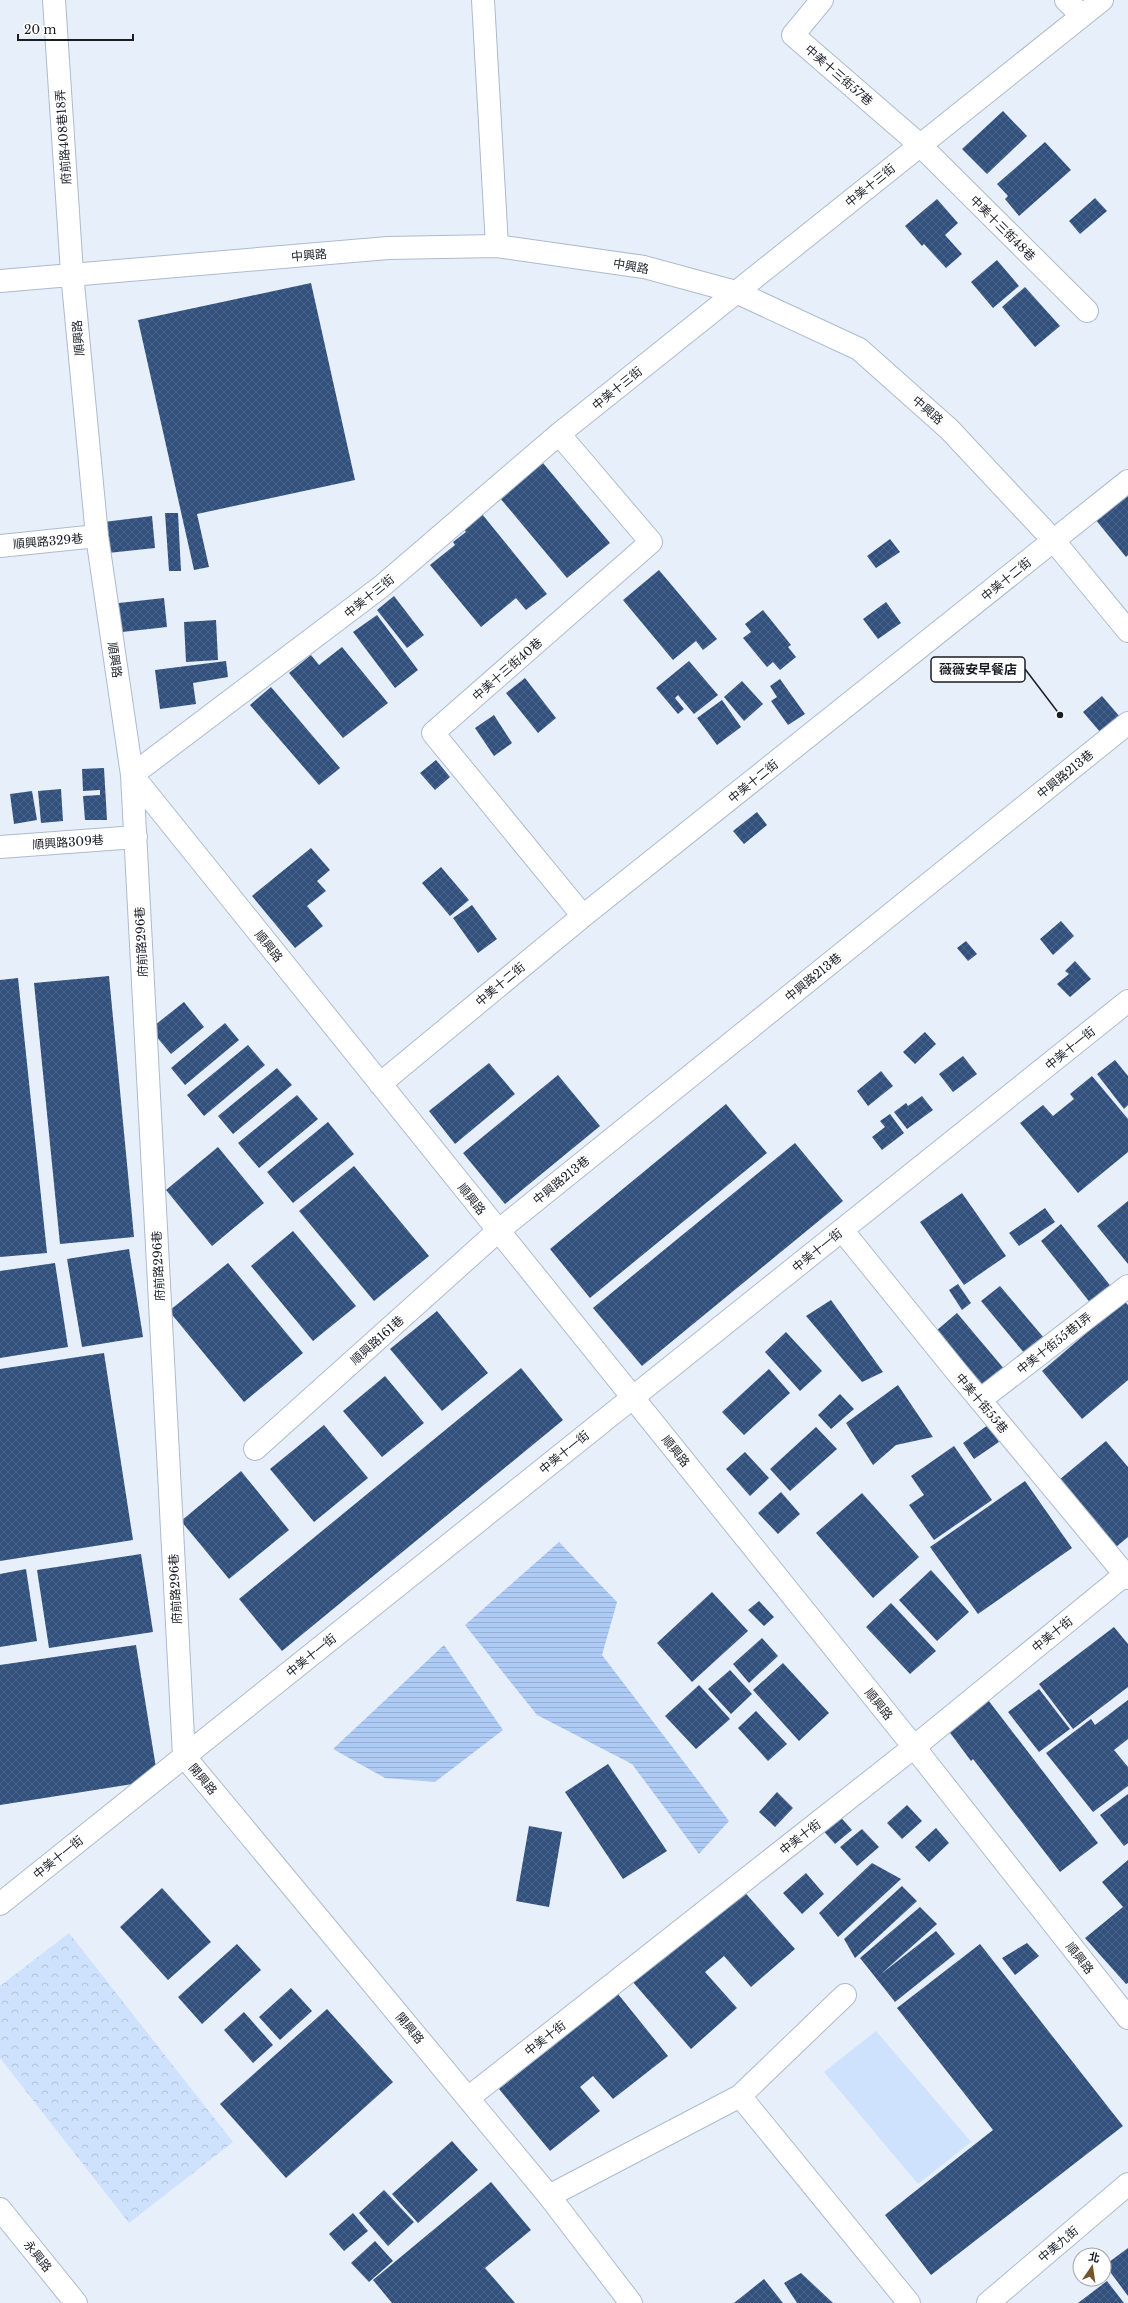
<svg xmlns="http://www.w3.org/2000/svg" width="1128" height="2303" viewBox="0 0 1128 2303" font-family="'Libre Baskerville','Noto Sans TC',serif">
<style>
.park{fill:url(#park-crowns)}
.garden{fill:#cee1fd}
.water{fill:url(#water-rules)}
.building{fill:url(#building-cross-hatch)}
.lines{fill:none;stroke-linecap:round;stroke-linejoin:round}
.minor-casing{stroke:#adbbcd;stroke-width:24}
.minor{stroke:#fff;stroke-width:22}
.labels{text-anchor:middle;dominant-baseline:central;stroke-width:4;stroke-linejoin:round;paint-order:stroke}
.street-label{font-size:12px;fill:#191e25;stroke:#fff}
.leader{fill:none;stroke:#191e25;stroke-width:1.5}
.callout-dot{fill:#191e25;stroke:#fff;stroke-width:1.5}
.callout{fill:#fff;stroke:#191e25;stroke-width:1.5}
.callout-label{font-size:13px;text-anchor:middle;font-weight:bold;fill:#191e25}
</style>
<defs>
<pattern id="park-crowns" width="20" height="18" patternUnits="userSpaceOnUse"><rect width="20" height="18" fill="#cee1fd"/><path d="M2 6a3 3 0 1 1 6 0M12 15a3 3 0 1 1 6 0" fill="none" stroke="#b0c1d9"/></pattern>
<pattern id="water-rules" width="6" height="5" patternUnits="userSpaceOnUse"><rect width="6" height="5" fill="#aecbf5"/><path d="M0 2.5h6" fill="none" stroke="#95aed2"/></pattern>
<pattern id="building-cross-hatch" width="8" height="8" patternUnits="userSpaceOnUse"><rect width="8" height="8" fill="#31507d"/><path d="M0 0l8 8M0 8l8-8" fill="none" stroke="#4c668a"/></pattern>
</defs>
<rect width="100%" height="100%" fill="#e7effb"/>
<path class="park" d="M69 1933 233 2142 129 2223 0 2058V1986Z"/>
<path class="garden" d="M876 2031 971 2142 918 2184 824 2072Z"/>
<path class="water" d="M559 1542 617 1602 602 1655 729 1821 699 1854 632 1764 537 1715 465 1625Z
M444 1645 503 1730 435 1782 385 1778 333 1749Z"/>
<path class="building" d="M1003 111 1027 136 987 174 962 149Z
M1045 142 1071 170 1019 216 1005 199 1008 196 997 184Z
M1095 198 1107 211 1080 234 1069 221Z
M937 199 958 223 945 235 962 254 946 268 924 244 922 246 905 226Z
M997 260 1019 286 993 308 971 282Z
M311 283 355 480 197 514 209 567 194 570 138 320Z
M1025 287 1060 326 1035 347 1002 307Z
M543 463 610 543 567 578 500 498Z
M1128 493V555L1126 557 1095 519Z
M165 513H178L181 571H169Z
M482 514 547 594 526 610 516 598 481 627 430 565 455 545 453 542 466 532 464 529Z
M152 516 155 548 108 553 104 522Z
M890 539 900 552 876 568 867 556Z
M659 570 717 639 703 650 696 641 673 660 623 600Z
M394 596 424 635 407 648 377 610Z
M164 598 167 627 113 633 110 604Z
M886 602 901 623 878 639 863 619Z
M763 610 791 645 788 647 796 657 780 670 773 662 767 667 743 638 751 632 745 624Z
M377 615 418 670 395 688 353 632Z
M216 620 218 660 186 662 184 622Z
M342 647 388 703 343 738 289 673 311 655 319 665Z
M226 661 228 677 193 683 196 704 160 709 155 670Z
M689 661 718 695 694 714 678 695 675 698 684 709 678 714 656 688Z
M525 678 556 718 538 733 506 693Z
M780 679 805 714 788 725 771 701 777 697 770 686Z
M742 681 763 704 744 721 724 697Z
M271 687 340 768 319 785 250 705Z
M1102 696 1120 717 1101 733 1083 712Z
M722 700 741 727 717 745 697 718Z
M494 715 512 743 494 756 475 728Z
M436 760 450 777 435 790 420 773Z
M104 768 107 820H85L83 796 100 795V790L83 791 82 769Z
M61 789 63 821 41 823 38 791Z
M32 791 37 820 14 824 10 794Z
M757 812 767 825 744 844 733 831Z
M311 848 330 870 317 881 326 891 307 906 323 926 295 948 252 896Z
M441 867 469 900 450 916 422 883Z
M472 905 497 939 478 953 453 918Z
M1061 921 1074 936 1053 955 1040 939Z
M966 941 977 954 968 961 957 948Z
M1075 961 1091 979 1070 997 1057 984 1069 974 1065 971Z
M109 976 134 1237 60 1244 34 983Z
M18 978 47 1253 0 1257V980Z
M184 1002 204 1027 171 1054 150 1029Z
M225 1023 239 1040 185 1085 171 1068Z
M925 1032 936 1044 915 1064 903 1052Z
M248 1045 265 1065 204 1116 187 1095Z
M963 1056 977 1074 953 1092 939 1074Z
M1115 1060 1128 1076V1105L1124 1109 1097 1074Z
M489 1063 515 1094 455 1144 429 1111Z
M277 1068 292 1085 233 1134 218 1116Z
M881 1071 893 1086 868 1106 857 1091Z
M558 1075 600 1126 505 1204 463 1153Z
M1092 1076 1128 1119V1152L1078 1193 1020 1123 1043 1105 1053 1116 1074 1099 1070 1094Z
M297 1095 318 1119 259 1168 238 1143Z
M922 1096 933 1110 907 1129 894 1112 906 1103 908 1106Z
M726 1104 767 1153 590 1298 550 1249Z
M890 1114 904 1133 882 1150 872 1137 885 1127 880 1121Z
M328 1122 354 1154 293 1203 267 1172Z
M795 1143 843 1201 642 1366 593 1308Z
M218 1147 264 1203 212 1246 166 1190Z
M354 1166 429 1256 374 1301 299 1211Z
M962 1193 1006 1256 964 1285 920 1222Z
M1128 1201V1264L1097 1226Z
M1045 1208 1055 1222 1019 1246 1009 1233Z
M1061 1224 1113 1289 1092 1305 1041 1241Z
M293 1231 356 1306 313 1341 251 1266Z
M129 1249 143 1337 82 1347 67 1259Z
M55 1263 68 1347 0 1358V1271Z
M228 1263 303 1353 244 1402 169 1311Z
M958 1284 971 1303 962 1310 949 1290Z
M1000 1286 1044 1338 1025 1354 981 1301Z
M831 1300 883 1372 862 1382 806 1316Z
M1124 1301 1128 1305V1380L1082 1419 1042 1371Z
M437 1311 488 1373 442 1411 390 1349Z
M957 1313 1005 1370 983 1388 936 1331Z
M786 1332 822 1371 800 1391 765 1352Z
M104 1353 133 1540 0 1561V1369Z
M521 1368 563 1420 282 1651 239 1599Z
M769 1369 790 1393 744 1435 722 1412Z
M385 1376 424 1423 382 1457 343 1411Z
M898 1385 933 1437 896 1445 873 1465 846 1423Z
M840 1394 854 1409 831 1429 818 1415Z
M324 1425 368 1478 314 1522 270 1469Z
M988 1425 999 1442 974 1459 963 1443Z
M816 1427 837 1449 790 1491 770 1469Z
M1106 1441 1128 1467V1537L1116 1547 1059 1480Z
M954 1446 992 1500 934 1540 909 1505 924 1495 911 1476Z
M745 1452 769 1478 750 1496 726 1469Z
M241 1471 289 1530 229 1579 181 1521Z
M1025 1481 1072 1548 978 1614 930 1547Z
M781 1492 800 1514 778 1534 758 1513Z
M862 1493 919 1557 873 1598 816 1533Z
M141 1554 153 1632 49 1648 37 1570Z
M26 1569 37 1641 0 1647V1574Z
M931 1570 969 1612 937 1641 899 1600Z
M712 1592 748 1631 692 1682 657 1643Z
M759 1601 774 1617 764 1626 748 1610Z
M891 1603 936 1651 910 1674 866 1627Z
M1114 1627 1128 1644V1687L1073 1729 1039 1684Z
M762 1638 778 1656 749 1683 733 1664Z
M136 1645 158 1780 0 1805V1665Z
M783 1663 829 1713 799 1741 753 1690Z
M730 1670 752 1694 731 1714 708 1689Z
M699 1685 730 1719 696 1749 665 1716Z
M1039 1689 1070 1729 1039 1752 1008 1712Z
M985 1696 1098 1843 1060 1872 973 1759 971 1761 945 1726Z
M1128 1700V1739L1114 1750 1128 1767V1786L1093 1812 1046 1753 1091 1719 1095 1725Z
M756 1711 787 1744 768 1761 738 1728Z
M608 1764 667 1851 623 1879 565 1792Z
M777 1792 793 1808 775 1827 759 1812Z
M1128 1794V1843L1124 1846 1100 1815Z
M907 1805 922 1821 902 1839 887 1823Z
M837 1813 852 1830 835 1844 820 1827Z
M529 1826 562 1832 549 1907 516 1901Z
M936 1828 949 1843 929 1862 915 1847Z
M862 1829 879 1847 857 1866 840 1847Z
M1128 1860V1983L1126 1984 1085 1938 1123 1907 1102 1882Z
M872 1863 901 1879 838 1937 819 1913Z
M806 1873 824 1894 802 1914 783 1893Z
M902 1886 917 1901 855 1958 844 1939Z
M740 1887 795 1949 751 1987 724 1956 705 1972 737 2008 691 2049 632 1981Z
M162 1888 211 1942 168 1980 120 1927Z
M920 1907 937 1924 881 1974 936 1931 955 1954 895 2002 860 1958Z
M1027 1943 1039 1956 1015 1975 1002 1958Z
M237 1944 261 1970 202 2024 178 1997Z
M980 1944 1123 2126 931 2275 885 2215 993 2130 897 2008Z
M291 1988 312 2011 280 2040 259 2017Z
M618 1994 668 2056 613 2099 593 2076 580 2087 600 2111 550 2151 499 2089Z
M327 2009 393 2082 286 2178 220 2104Z
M244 2012 273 2045 253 2063 224 2030Z
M452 2141 478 2170 418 2223 392 2194Z
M491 2182 531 2230 485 2268 515 2303H392L373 2280Z
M384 2190 414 2222 388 2246 359 2213Z
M353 2213 368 2231 344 2251 329 2234Z
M375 2241 393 2261 369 2282 351 2263Z
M1128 2248V2296L1105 2265Z
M801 2273 833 2303H797L784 2283Z
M764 2279 783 2303H734Z
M1107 2281 1124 2303H1078Z"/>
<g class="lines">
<defs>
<path id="minor" d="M54 0 72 273 97 536 132 775 184 1756 549 2196 631 2303
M483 0 497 246
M822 0 793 35 920 145 1087 311
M1066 0 1082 16
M0 281 388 248 497 246 644 267 736 292 859 349 949 429 1054 541 1128 631
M559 434 651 542 433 733 583 916
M0 546 97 536
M132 775 914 1747 1128 2018
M132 775 382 586 559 434 1102 0
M0 847 136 837
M380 1084 583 916 1128 481
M842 1230 956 1371 1128 1578
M980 1400 1128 1286
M255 1449 498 1231 1128 723
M0 1904 1128 1001
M740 2096 909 2303
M468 2098 914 1747 1128 1572
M549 2196 740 2096 845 1995
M0 2209 76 2303
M988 2303 1128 2184"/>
</defs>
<use href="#minor" class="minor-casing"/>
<use href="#minor" class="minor"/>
</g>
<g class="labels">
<g class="street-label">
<text transform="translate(839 75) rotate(41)">中美十三街57巷</text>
<text transform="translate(63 137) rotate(-94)">府前路408巷18弄</text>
<text transform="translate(870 185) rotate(-39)">中美十三街</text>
<text transform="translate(1003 228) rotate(45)">中美十三街48巷</text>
<text transform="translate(309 255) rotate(-5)">中興路</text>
<text transform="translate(631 266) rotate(10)">中興路</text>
<text transform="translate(78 338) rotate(-95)">順興路</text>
<text transform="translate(617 388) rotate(-39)">中美十三街</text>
<text transform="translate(928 410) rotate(41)">中興路</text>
<text transform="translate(48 541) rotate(-5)">順興路329巷</text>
<text transform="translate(1006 579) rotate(-39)">中美十二街</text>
<text transform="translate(369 596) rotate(-39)">中美十三街</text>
<text transform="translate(115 660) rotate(82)">順興路</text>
<text transform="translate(507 669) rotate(-41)">中美十三街40巷</text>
<text transform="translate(1065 774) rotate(-39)">中興路213巷</text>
<text transform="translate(753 781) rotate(-39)">中美十二街</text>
<text transform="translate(68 842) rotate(-4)">順興路309巷</text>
<text transform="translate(141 942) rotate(-93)">府前路296巷</text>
<text transform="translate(269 946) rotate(51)">順興路</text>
<text transform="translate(813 977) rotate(-39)">中興路213巷</text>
<text transform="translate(500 984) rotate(-40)">中美十二街</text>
<text transform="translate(1070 1048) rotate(-39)">中美十一街</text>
<text transform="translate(561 1180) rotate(-39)">中興路213巷</text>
<text transform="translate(472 1199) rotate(51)">順興路</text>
<text transform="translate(817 1250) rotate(-39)">中美十一街</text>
<text transform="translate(158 1266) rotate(-93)">府前路296巷</text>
<text transform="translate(377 1340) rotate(-42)">順興路161巷</text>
<text transform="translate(1054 1343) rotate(-38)">中美十街55巷1弄</text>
<text transform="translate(982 1403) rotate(50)">中美十街55巷</text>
<text transform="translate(676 1451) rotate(51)">順興路</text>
<text transform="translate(564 1452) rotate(-39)">中美十一街</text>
<text transform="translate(175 1589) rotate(-93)">府前路296巷</text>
<text transform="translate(1052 1634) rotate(-39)">中美十街</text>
<text transform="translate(311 1655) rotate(-39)">中美十一街</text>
<text transform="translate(879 1704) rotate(51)">順興路</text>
<text transform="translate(203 1779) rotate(50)">開興路</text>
<text transform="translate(800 1837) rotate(-38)">中美十街</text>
<text transform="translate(58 1857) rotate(-39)">中美十一街</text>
<text transform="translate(1080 1958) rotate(52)">順興路</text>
<text transform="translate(410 2028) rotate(50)">開興路</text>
<text transform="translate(545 2038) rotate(-38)">中美十街</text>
<text transform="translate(1058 2244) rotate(-40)">中美九街</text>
<text transform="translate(38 2256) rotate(51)">永興路</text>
</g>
</g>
<path class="leader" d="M1060 715L1025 669"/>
<circle class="callout-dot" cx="1060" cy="715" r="4"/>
<rect class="callout" x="931" y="657" width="94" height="25" rx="4"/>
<g class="callout-label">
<text x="978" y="674">薇薇安早餐店</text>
</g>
<g transform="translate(1092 2267) rotate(13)"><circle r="19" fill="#ffffff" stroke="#a3a5a8"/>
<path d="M0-3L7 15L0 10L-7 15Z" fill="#74542a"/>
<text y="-6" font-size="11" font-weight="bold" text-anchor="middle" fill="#191e25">北</text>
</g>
<path d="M18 34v6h115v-6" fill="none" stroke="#191e25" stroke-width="2"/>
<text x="24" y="34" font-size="12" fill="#191e25" stroke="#ffffff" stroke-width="3" paint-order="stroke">20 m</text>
</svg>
